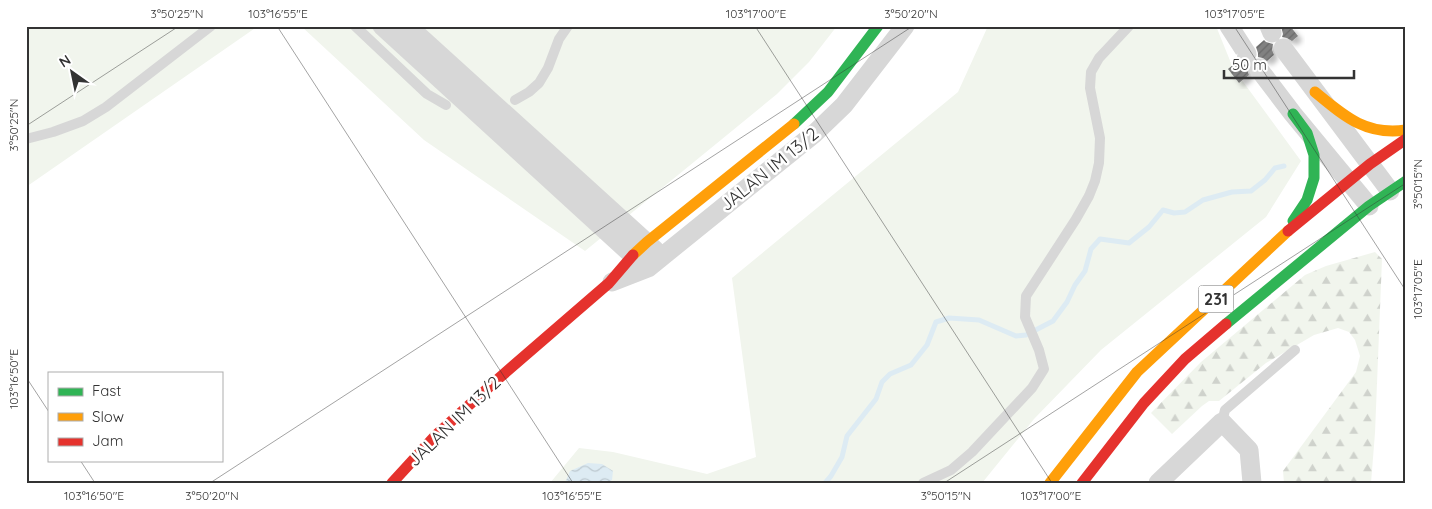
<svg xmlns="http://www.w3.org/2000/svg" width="1432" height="509" viewBox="0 0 1432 509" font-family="Quicksand,sans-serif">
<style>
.grass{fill:#f1f5ed}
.forest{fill:url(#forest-firs)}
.water{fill:url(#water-waves)}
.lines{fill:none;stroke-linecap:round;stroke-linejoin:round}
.stream{stroke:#ddebf3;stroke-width:5}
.building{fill:url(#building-hatch);filter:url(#shadow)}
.lane{stroke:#d7d7d7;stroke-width:10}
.street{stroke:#d7d7d7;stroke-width:19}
.fast{stroke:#30b455;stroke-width:11}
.slow{stroke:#ff9f0a;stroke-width:11}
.jam{stroke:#e5322d;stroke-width:11}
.ticks{fill:none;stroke:#333;stroke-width:1;stroke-opacity:0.45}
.labels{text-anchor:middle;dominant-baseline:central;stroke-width:5;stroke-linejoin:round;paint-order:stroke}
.shield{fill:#fff;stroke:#707070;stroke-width:1}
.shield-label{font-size:16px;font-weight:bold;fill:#333}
.street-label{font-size:18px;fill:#333;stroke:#fff}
.neatline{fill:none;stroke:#333;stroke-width:2}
.ticks-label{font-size:12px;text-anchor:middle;fill:#333}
</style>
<defs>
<pattern id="forest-firs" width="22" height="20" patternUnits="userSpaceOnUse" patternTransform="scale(1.25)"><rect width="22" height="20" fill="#f1f5ed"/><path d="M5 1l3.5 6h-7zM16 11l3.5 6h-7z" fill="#cfd2cc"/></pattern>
<pattern id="water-waves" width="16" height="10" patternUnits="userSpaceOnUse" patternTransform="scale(1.25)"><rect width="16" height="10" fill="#ddebf3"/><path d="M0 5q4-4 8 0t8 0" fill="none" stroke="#becad1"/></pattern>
<pattern id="building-hatch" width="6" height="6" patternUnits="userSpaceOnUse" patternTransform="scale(1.25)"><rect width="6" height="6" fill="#818181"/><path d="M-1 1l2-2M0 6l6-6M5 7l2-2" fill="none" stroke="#6a6a6a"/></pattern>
<filter id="shadow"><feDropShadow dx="4.5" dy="4.5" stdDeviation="2.5" flood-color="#0004"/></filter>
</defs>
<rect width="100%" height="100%" fill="#fff"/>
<path class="grass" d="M26 26H258L26 187Z
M301 26H837L809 62 777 94 585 251 424 140Z
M988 26H1216L1233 68 1301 161 1266 217 1101 350 1034 419 982 483H550L579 448 613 452 707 474 756 457 732 278 958 92Z"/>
<path class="forest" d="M1375 252 1382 259 1375 433 1371 483H1284L1283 471 1356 372 1360 356 1355 340 1349 332 1338 328 1314 335 1266 363 1219 401H1209L1202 406 1172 434 1151 413 1201 362 1305 275 1326 266Z"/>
<path class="water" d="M588 463 602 464 613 471 612 480 606 483H565L570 471Z"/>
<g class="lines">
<path class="stream" d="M825 483 831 476 842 457 847 436 876 399 882 382 890 374 911 365 927 345 936 322 949 318 979 320 1016 336 1026 335 1053 321 1067 302 1075 285 1085 271 1091 249 1100 239 1129 243 1149 227 1163 210 1174 213 1185 212 1203 200 1232 192 1251 191 1265 180 1275 168 1284 166"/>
</g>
<path class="building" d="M1281 26H1290L1298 36 1292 41 1287 38 1282 37 1283 34Z
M1264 40 1266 42 1273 44 1272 50 1274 55 1267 61 1263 58 1258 57V53L1256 47Z
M1238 61 1242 64 1247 65V70L1249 75 1239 83 1228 69Z"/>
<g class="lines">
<path class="lane" d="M355 26 427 94 446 105
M515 100 529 92 539 83 548 68 559 39 568 26
M26 139 53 132 83 121 106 107 211 26
M1222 422 1225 410 1295 350
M923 483 951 470 972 452 1032 388 1044 369 1039 350 1025 317 1026 296 1076 219 1089 196 1095 181 1099 163 1100 138 1090 88 1091 72 1099 58 1129 26"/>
<path class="street" d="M382 26 641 263
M408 26 655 250
M1229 26 1247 54
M1269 26 1272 33
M1283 48 1390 191
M1258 68 1293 114 1369 206
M612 282 648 268 815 133 844 105 905 26
M1158 483 1222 422 1249 450 1252 483"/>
<path class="fast" d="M1293 114 1307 133 1314 155V178L1307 200 1293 221
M794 124 828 92 878 26
M1226 324 1369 206 1406 181"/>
<path class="slow" d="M1315 92C1344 116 1366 136 1406 130
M633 255 647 242 794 124
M1050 483 1137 372 1288 231"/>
<path class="jam" d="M1288 231 1370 164 1406 139
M392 483 436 435 498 379 609 283 633 255
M1082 483 1144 403 1185 359 1226 324"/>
</g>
<path class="ticks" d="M277 26 573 483M755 26 1052 483M1234 26 1406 291M26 126 179 26M26 377 49 412M80 460 95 483M210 483 913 26M944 483 1406 183"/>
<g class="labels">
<rect class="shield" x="1198.5" y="285.5" width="35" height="27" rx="4"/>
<g class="shield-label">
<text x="1216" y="299">231</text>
</g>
<g class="street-label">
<text transform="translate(769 169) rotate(-39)">JALAN IM 13/2</text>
<text transform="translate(454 421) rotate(-44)">JALAN IM 13/2</text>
</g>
</g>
<rect width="1432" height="509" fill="none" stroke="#ffffff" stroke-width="55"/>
<rect x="48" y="372" width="175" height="90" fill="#ffffff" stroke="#adadad"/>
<rect x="58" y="388" width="25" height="8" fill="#30b455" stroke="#adadad"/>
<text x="92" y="396" font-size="15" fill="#333333">Fast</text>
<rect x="58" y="413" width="25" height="8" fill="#ff9f0a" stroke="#adadad"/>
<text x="92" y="422" font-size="15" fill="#333333">Slow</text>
<rect x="58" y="438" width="25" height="8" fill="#e5322d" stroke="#adadad"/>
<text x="92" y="446" font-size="15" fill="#333333">Jam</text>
<g transform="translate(72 72) rotate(327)" stroke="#ffffff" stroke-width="4" paint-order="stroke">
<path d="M0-4L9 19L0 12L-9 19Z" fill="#333333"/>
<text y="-8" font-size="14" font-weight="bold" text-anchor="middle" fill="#333333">N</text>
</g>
<path d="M1224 70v8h130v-8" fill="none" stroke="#333333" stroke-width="2.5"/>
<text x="1232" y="70" font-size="15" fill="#333333" stroke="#ffffff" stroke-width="4" paint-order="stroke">50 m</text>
<rect x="28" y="28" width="1376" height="454" class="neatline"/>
<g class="ticks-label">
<text x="177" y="18">3°50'25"N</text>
<text x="278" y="18">103°16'55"E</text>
<text x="756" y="18">103°17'00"E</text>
<text x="911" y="18">3°50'20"N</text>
<text x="1235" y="18">103°17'05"E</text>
<text transform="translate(14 125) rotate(-90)" y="4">3°50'25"N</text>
<text transform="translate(1418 184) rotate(-90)" y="4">3°50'15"N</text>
<text transform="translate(1418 289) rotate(-90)" y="4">103°17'05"E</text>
<text transform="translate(14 379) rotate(-90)" y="4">103°16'50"E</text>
<text x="94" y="500">103°16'50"E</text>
<text x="212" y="500">3°50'20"N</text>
<text x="572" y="500">103°16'55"E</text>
<text x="946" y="500">3°50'15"N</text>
<text x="1051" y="500">103°17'00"E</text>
</g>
</svg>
